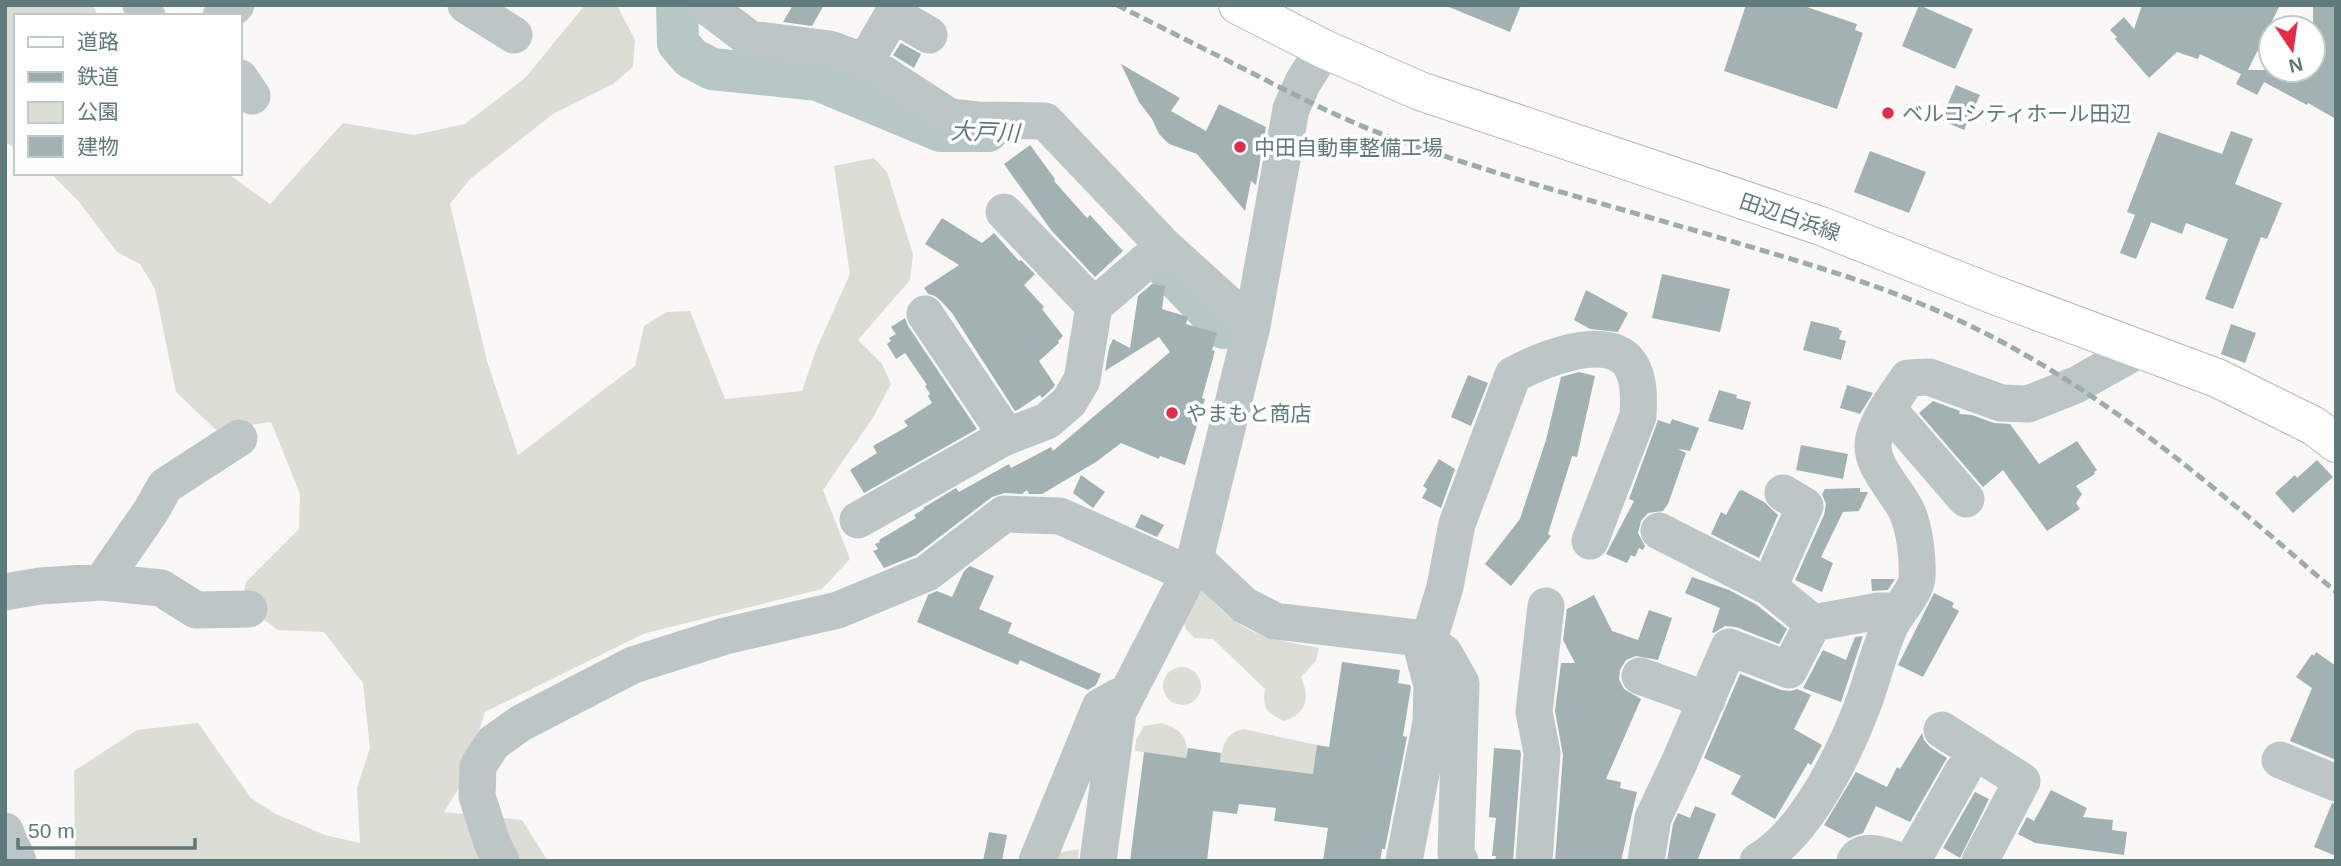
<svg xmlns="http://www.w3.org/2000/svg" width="2341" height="866" viewBox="0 0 2341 866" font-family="Helvetica,'Noto Sans JP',sans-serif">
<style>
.green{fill:#dcded5}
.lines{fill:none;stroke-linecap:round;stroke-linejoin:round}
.river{stroke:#b6c7c5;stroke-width:42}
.building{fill:#a2b2b2}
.major-casing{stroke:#b1babb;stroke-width:40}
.minor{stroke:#bdc6c6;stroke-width:37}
.major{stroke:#fff;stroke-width:38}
.rail{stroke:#9dabab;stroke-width:5;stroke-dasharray:10 5;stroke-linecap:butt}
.poi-dot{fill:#e42b4a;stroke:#fff;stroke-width:2.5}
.labels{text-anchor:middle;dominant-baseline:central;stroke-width:7;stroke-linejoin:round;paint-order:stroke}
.poi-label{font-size:21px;fill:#5f7a7b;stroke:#fff;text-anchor:start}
.street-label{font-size:21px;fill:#5f7a7b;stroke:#fff}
.water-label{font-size:23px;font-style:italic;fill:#5e7c78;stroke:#fff}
</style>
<rect width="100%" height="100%" fill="#f9f8f6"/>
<path class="green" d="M5 5H93L98 16H16V149L5 142Z
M585 5H617L635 40 633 67 613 84 553 114 470 179 450 204 487 361 518 455 635 366 644 326 666 312 690 311 725 399 802 391 816 350 850 274 834 166 874 158 887 172 913 254 910 280 858 340 882 364 891 384 874 416 823 490 850 559 822 589 643 634 485 712 464 780 444 812 522 820 548 861H75L74 771 137 730 198 723 251 798 276 814 325 835 360 843 357 788 370 748 363 683 324 632 278 630 241 603 246 582 299 529 300 494 271 422 216 430 176 392 155 289 140 264 117 252 80 203 50 173H227L270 204 343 123 414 135 465 124 525 78Z
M1196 586C1209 595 1218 609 1232 619 1257 639 1288 642 1319 648L1316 661 1301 677C1310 697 1307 714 1284 721 1267 714 1262 707 1265 689L1213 639 1194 638 1186 629 1181 618Z
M1163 686a19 19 0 1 1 38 0a19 19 0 1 1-38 0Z
M1161 723C1179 728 1190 737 1186 758L1135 751 1136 740 1144 726Z
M1244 729 1317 745 1366 781 1220 762C1223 745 1225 733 1244 729Z
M1079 849 1078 861H1054L1056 853Z"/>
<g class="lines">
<path class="river" d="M677 5 678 43 691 58 712 69 818 80 941 131H988
M1164 265 1224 328"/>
</g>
<path class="building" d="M793 5H824L812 26 783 22Z
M1444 5H1521L1510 32Z
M1746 5H1801L1857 24 1855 30 1863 33 1837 109 1724 71Z
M1919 5 1973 29 1955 69 1902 46Z
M2142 5H2280L2248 70H2313V5H2336V119L2308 103 2307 105 2264 82 2257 95 2236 84 2241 74 2200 54 2198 59 2177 52 2149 78 2115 39 2117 37 2110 30 2124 17 2134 29Z
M901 43 921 54 914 68 893 55Z
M1121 64 1180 98 1171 111 1206 131 1219 104 1266 127 1256 185 1251 181 1245 211 1197 154 1169 144 1159 134 1152 119 1139 102Z
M1956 85 1980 95 1964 130 1941 120Z
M2231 131 2253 139 2235 184 2282 203 2267 239 2261 237 2233 309 2205 299 2228 239 2186 223 2182 234 2151 222 2136 259 2120 253 2135 215 2127 212 2158 132 2222 154Z
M1030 145 1055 179 1054 181 1087 218 1090 215 1123 251 1095 277 1051 230 1004 164Z
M1870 151 1926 172 1909 213 1854 192Z
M942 218 982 243 994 233 1019 261 1021 260 1035 274 1024 285 1044 307 1042 309 1063 336 1058 341 1059 343 1039 361 1055 385 1053 388 1042 398 1040 395 1019 409 1015 411 952 313 942 302 935 296 928 294 924 288 959 265 925 244Z
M1662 274 1730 289 1720 332 1652 318Z
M1152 284 1165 286 1162 309 1188 317 1186 324 1217 333 1212 350 1215 351 1202 398 1205 399 1185 465 1160 456 1159 459 1121 443 1096 462 1042 494H1029L1027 490 1022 494 1005 493 992 497 916 555 884 568 873 551 878 549 875 544 880 542 879 540 916 518 914 515 924 509 923 508 956 488 959 492 1009 464 1011 468 1051 447 1053 451 1170 352 1159 337 1105 371 1109 348 1113 339 1130 348 1138 296Z
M1586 290 1628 313 1618 332 1590 329 1574 320Z
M905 318 908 326 977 429 864 493 850 470 877 453 873 446 908 426 904 421 932 403 928 396 930 394 925 386 927 385 905 353 896 359 887 344 891 341 889 338 896 334 891 327Z
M1811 321 1839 328V330L1842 331 1839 339 1846 341 1841 360 1803 350Z
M2231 324 2256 333 2245 363 2221 354Z
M1579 372 1595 376 1577 457 1572 456 1548 534 1551 536 1511 586 1485 564 1520 519 1546 440 1561 377Z
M1468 375 1488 383 1471 426 1451 417Z
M1847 385 1873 393 1860 414 1840 408Z
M1719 390 1737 395 1736 398 1751 402 1743 430 1708 421Z
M1933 401 1960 411 1959 414 1972 415 1994 423 2010 424 2039 464 2077 441 2097 470 2094 472 2095 474 2076 486 2082 494 2076 503 2080 509 2047 531 2003 470 1983 487 1919 413Z
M1672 419 1699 428 1690 451 1678 449 1686 453 1668 504 1663 511 1648 513 1641 521 1638 533 1645 546 1643 550 1639 548 1635 557 1631 555 1627 563 1606 554 1634 501 1629 499 1658 420 1670 424Z
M1801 445 1848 454 1843 479 1796 470Z
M1439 459 1455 469 1441 508 1422 498 1427 489 1423 486Z
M2317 460 2333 477 2293 513 2275 493 2295 475 2297 478Z
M1081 475 1105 492 1093 508 1073 493Z
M1860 488V492H1868L1859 511 1843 512 1821 557 1833 563 1822 592 1795 580 1824 515 1826 504 1822 494 1825 489Z
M1742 490 1764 502 1778 515 1759 558 1711 534 1721 512 1726 515 1739 491Z
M1141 514 1164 525 1157 537 1135 527Z
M970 566 994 576 979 609 1012 623 1008 633 1101 674 1096 685 1088 690 1020 660 1018 665 917 622 928 595 937 591 952 597 964 571Z
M1692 577 1729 590 1757 605 1787 629 1779 644 1736 627 1725 626 1714 633 1712 632 1720 608 1685 593Z
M1871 579H1895L1888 590 1872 591Z
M1934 593 1954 603 1952 607 1959 611 1923 677 1898 665Z
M1594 595 1612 631 1638 640 1649 610 1672 618 1658 660 1636 656 1626 660 1620 670 1619 679 1624 689 1641 699 1606 779 1621 782 1620 788 1637 792 1621 861H1555L1563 755 1555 711 1561 663H1575L1563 640 1567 609Z
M1863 636 1841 702 1803 688 1823 650 1846 660 1855 637Z
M2316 652 2336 666V760L2290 741 2312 688 2296 677 2312 654 2314 656Z
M1342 662 1400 670 1398 683 1410 685 1411 687 1403 736 1407 737 1385 849H1382L1380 861H1323L1328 828 1274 821 1276 808 1239 804 1237 814 1213 811 1207 861H1130L1144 752 1186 758 1188 748 1221 753 1220 762 1313 774 1317 745 1329 747Z
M1740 674 1781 690 1791 691 1797 689 1811 695 1794 729 1822 745 1811 765 1808 763 1775 819 1731 794 1741 776 1704 758Z
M1922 733 1924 740 1930 747 1947 758 1910 822 1876 806 1863 833 1849 838 1824 825 1856 772 1887 787 1897 767 1900 769Z
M1494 748 1520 750 1521 754 1513 861H1495L1496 856H1492L1496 818 1489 817Z
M2051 790 2087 808 2083 817 2113 820 2112 830 2127 832 2124 855 2035 843 2018 834 2027 817 2034 821Z
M1975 792 1989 799 1960 858 1943 848Z
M2332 803 2336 804V856L2314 847Z
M1695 806 1716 814 1697 861H1667L1673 824 1678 813 1690 818Z
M989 832 1007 835 1002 861H983Z"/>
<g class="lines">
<defs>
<path id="major" d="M1238 5 1324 49 1420 91 1821 226 1992 294 2217 378 2314 426 2336 443"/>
</defs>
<use href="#major" class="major-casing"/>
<path class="minor" d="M141 5 147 16
M466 5 514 35
M705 5 750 39 830 49 865 62 950 117 977 120 1045 121 1164 246 1252 326
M221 16 236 5
M865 62 893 14 929 35
M240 78 252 96
M1004 212 1094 306
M925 314 1007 436
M1888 409 1966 499
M858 520 1003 438 1047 421 1069 402 1082 380 1094 306 1164 246
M1659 531 1769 587 1813 623 1879 611H1899
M1195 559 1244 605 1275 621 1410 637 1428 643 1444 653 1461 683 1456 854 1460 861
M102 582 151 511 165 486 239 438
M1769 587 1805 506 1783 493
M5 592 40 586 102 582 161 588 196 610 249 609
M1428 643 1445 587 1457 524 1513 375C1539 361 1599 335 1626 359 1640 373 1639 398 1638 416L1590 541
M1640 676 1707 700
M1942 730 2022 781 1980 861
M2280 760 2336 783
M5 831 18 861
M501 861 492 843 477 796 478 766 493 743 521 723 633 665 725 636 838 610 927 573 1004 514 1060 516 1189 574
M1037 861 1100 707 1118 697
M1098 861 1118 712 1189 574 1195 559 1252 326 1291 109 1303 82 1324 49
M1404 861 1431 722 1432 686 1420 640
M1534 861 1542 753 1534 712 1546 606
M1646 861 1653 818 1679 763 1729 647 1789 670 1813 623
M1758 861C1807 833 1846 751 1865 699 1873 676 1879 651 1889 628 1895 614 1917 591 1917 577 1918 558 1915 532 1908 514 1899 491 1867 465 1874 438 1879 417 1896 396 1908 378L1929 377 2001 403 2028 404 2076 385 2140 349
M1855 861C1865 846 1886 857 1900 861
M1912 861 1963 771"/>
<use href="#major" class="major"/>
<path class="rail" d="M1117 5C1162 28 1207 50 1252 73 1299 97 1345 121 1395 139 1509 180 1628 210 1744 245 1816 266 1889 288 1958 320 2100 386 2218 490 2336 592"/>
</g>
<g class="poi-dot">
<circle cx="1888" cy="113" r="7"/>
<circle cx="1240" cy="147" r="7"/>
<circle cx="1172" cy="413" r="7"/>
</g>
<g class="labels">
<g class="poi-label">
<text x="1902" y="113">ベルコシティホール田辺</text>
<text x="1254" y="147">中田自動車整備工場</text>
<text x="1186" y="413">やまもと商店</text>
</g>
<g class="street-label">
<text transform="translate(1790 217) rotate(19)">田辺白浜線</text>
</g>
<g class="water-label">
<text transform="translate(985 132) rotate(2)">大戸川</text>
</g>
</g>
<rect width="2341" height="866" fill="none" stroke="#5f7a7b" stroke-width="14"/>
<rect x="14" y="14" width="228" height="161" fill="#ffffff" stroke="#bfcaca" stroke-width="2"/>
<rect x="28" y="37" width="35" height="10" fill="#ffffff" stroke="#bfcaca" stroke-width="2"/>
<text x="77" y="49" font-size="21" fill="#5f7a7b">道路</text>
<rect x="28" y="72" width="35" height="10" fill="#9dabab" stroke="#bfcaca" stroke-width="2"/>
<text x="77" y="84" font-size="21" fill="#5f7a7b">鉄道</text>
<rect x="28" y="102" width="35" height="21" fill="#dcded5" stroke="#bfcaca" stroke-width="2"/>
<text x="77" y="119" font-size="21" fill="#5f7a7b">公園</text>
<rect x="28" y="136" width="35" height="21" fill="#a2b2b2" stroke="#bfcaca" stroke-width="2"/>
<text x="77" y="154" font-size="21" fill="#5f7a7b">建物</text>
<g transform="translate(2292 49) rotate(167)"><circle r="33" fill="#ffffff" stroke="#bfcaca" stroke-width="2"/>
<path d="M0-5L12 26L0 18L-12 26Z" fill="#e42b4a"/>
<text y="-10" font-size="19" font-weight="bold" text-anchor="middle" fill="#5f7a7b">N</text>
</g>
<path d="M18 838v10h177v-10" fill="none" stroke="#5f7a7b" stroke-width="3.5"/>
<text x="28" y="838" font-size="21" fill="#5f7a7b" stroke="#ffffff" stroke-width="5" paint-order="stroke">50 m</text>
</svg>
